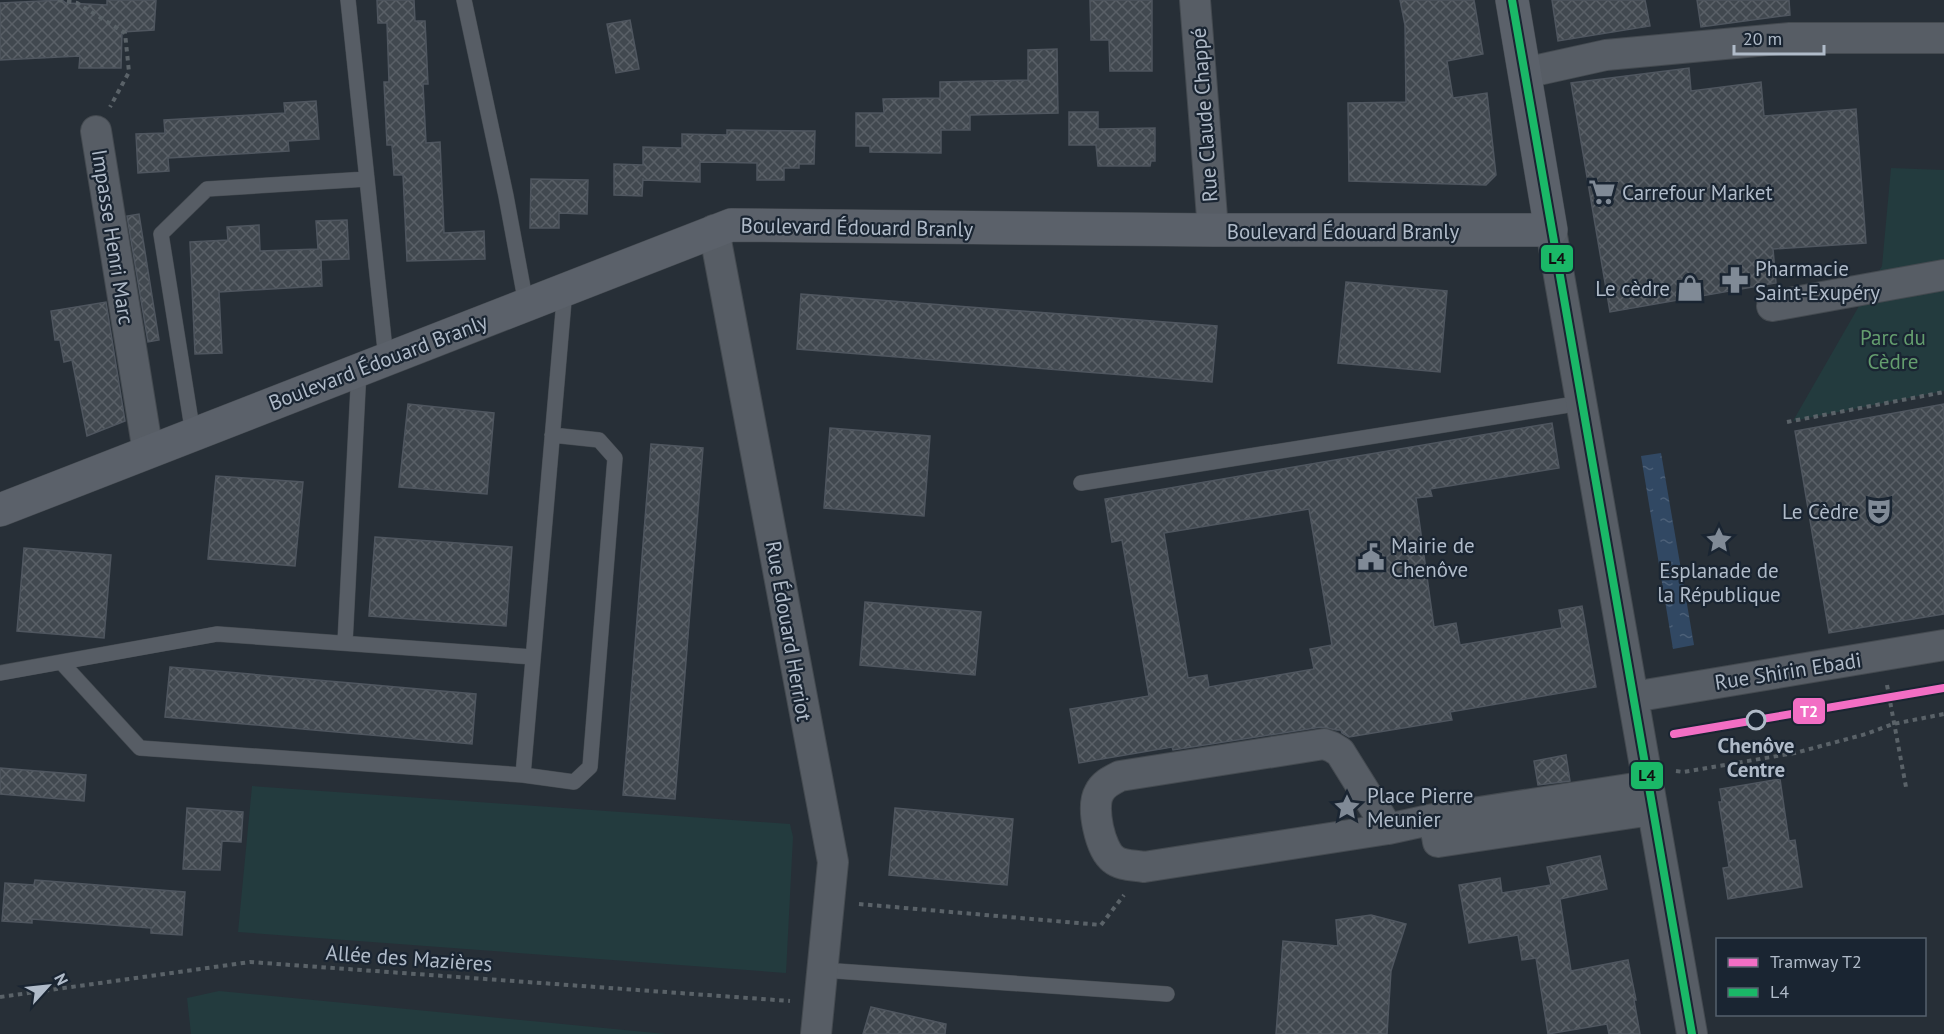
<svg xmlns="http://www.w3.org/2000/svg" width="1944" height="1034" viewBox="0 0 1944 1034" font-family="'PT Sans',sans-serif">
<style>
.green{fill:#233b3e}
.water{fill:url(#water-ripples)}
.building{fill:url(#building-cross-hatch);stroke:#4f565f;stroke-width:1.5;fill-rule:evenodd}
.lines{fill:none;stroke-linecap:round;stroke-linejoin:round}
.lane-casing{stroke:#444a50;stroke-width:16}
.street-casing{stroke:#444a50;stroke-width:32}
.secondary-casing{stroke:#444a50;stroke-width:34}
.path{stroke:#5a6268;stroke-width:4;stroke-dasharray:4.5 4.5;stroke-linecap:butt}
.lane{stroke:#575d65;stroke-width:15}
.street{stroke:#575d65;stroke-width:30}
.secondary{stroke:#5b616a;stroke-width:33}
.bus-1-casing{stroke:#1a2532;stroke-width:12}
.bus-1{stroke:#1ab867;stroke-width:8}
.tram-1-casing{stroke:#1a2532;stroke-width:12}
.tram-1{stroke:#f26ec4;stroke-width:8}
.stop-dot{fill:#1a2532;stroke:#b0bbc9;stroke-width:3}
.labels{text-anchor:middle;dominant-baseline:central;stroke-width:4.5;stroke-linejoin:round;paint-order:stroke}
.street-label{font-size:21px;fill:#b0bbc9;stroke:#1a2532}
.poi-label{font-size:21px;fill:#b0bbc9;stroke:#1a2532;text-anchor:start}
.park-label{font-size:21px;fill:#649d6e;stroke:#1a2532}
.stop-label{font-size:21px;font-weight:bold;fill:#b0bbc9;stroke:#1a2532}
.line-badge{stroke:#1a2532;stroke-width:2}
.badge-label{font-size:16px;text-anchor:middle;font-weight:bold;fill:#fff}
.pale-badge-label{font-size:16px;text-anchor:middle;font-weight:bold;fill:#111}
</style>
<defs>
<pattern id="water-ripples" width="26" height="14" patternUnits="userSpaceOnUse" patternTransform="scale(1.5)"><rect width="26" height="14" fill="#314863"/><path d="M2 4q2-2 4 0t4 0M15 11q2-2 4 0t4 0" fill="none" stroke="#4c6078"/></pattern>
<pattern id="building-cross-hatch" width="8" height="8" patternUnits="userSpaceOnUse" patternTransform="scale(1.5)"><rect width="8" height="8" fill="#41484f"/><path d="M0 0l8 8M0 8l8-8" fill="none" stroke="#5a6067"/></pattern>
</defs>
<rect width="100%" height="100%" fill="#272f37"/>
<path class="green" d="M1891 168 1944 170V391L1793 421 1882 266Z
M252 786 790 824 793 837 786 973 238 932Z
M219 991 666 1034H191L187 998Z"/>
<path class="water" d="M1661 453 1694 645 1673 649 1641 456Z"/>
<path class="building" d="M62 0 66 3 107 5V0H156L154 30 122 32 121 68H79L80 56 0 60V3Z
M377 0H414L415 21H425L428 84H423L426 143 440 142 444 233 484 231 485 259 407 261 403 175H394L392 145H387L384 82H389L387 23H378Z
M1090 0H1152V71H1110L1109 40H1091Z
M1400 0H1474L1483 54 1447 61 1453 98 1487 93 1496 175 1486 185 1349 181 1348 103 1406 102 1405 25Z
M1552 0H1645L1650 26 1558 41Z
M1697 0H1789L1790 15 1701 27Z
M630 20 639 69 616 73 607 24Z
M1057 49 1058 113 970 115V130H941V153L870 152V146H856V113H884L883 99 940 98V82L1028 80V50Z
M1689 68 1691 91 1761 82 1764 116 1856 109 1866 243 1773 249 1776 283 1610 312 1571 83Z
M316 101 319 139 288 141 289 151 168 158 169 171 138 173 136 134 165 133 164 120 285 113 284 103Z
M1069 112H1098V129L1155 128V161H1151L1150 166H1098L1096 145H1069Z
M727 130 815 131 814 164H799V168H784V180H757V163L700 162V182L643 180V178L642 196 614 195V164L643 165V147L682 148V134L727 135Z
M531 179 588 180 587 214 559 213V228H530Z
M139 214 159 340 148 342 127 216Z
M347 220 349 259 321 260 322 286 219 292 222 353 195 354 190 242 228 240 227 227 259 225 260 251 318 249 316 221Z
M1346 282 1447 291 1440 372 1338 363Z
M801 294 1217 326 1212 382 797 349Z
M106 302 125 421 87 436 72 360 64 362 60 340H55L51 311Z
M408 404 494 413 487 494 399 487Z
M1944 404V614L1829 633 1795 431Z
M1552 423 1559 468 1430 489 1432 496 1416 498 1434 627 1456 623 1460 645 1562 628 1559 610 1582 606 1596 687 1450 712 1452 720 1349 737 1342 733 1341 730H1337L1321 727 1173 750 1172 747 1079 763 1070 709 1149 696 1122 540 1112 542 1105 499ZM1309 509 1332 645 1310 649 1314 669 1209 687 1207 675 1188 678 1164 533Z
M830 428 930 436 924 516 824 508Z
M651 444 703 448 675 799 623 795Z
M216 476 303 482 295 566 208 559Z
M375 537 512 547 506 626 369 616Z
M24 548 111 555 104 638 17 631Z
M865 602 981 612 975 675 860 665Z
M170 667 476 694 472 744 165 717Z
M1566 755 1570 781 1538 785 1534 761Z
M0 768 86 775 84 801 0 794Z
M1780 779 1789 841 1795 840 1802 887 1728 899 1723 868 1729 867 1719 802H1722L1720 789Z
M187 808 243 812 241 842 222 841 220 870 183 869Z
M895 808 1013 819 1007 885 889 875Z
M1600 856 1607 889 1560 899 1571 971 1628 960 1636 1000H1634L1640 1034H1609L1607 1024 1548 1034 1536 958 1522 960 1518 935 1469 943 1459 885 1500 878 1502 893 1551 885 1547 867Z
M35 880 185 892 182 935 151 933V928L32 919V923L2 921 5 883 34 885Z
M1371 915 1406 924 1391 971 1387 1034H1276L1283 941 1338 946 1336 920Z
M871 1007 946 1024 945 1034H863Z"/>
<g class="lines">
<defs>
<path id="lane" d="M348 0 386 359
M464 0 506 196 526 304
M193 434 161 234 207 189 367 179
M1081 483 1581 403
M345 643 359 369
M61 662 140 748 523 775 565 289
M0 673 217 634 533 657
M523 775 574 782 590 767 615 458 599 440 552 435
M822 970 1167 994"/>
<path id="street" d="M1195 0 1213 230
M1525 73 1606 55 1790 38H1944
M96 131 148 452
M714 230 833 862 816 1034
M1551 230 1692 1034
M1772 306 1944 275
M1633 697 1944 645
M1648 786 1434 819 1438 842 1652 810
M1388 829 1144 867C1134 865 1121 866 1113 859 1100 849 1091 807 1099 793 1103 784 1112 780 1120 776L1324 744 1332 747 1340 752 1388 829 1434 819"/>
<path id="secondary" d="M0 510 731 225 1213 230H1551L1512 0"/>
</defs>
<use href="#lane" class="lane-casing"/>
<use href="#street" class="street-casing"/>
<use href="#secondary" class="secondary-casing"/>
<path class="path" d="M58 0 77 3 125 33 129 72 110 107
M1787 422 1944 392
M1887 685 1906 787
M1676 771 1683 772 1795 753 1866 734 1893 724 1944 714
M859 904 1101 925 1124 895
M0 997 250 962 790 1001"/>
<use href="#lane" class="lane"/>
<use href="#street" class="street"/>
<use href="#secondary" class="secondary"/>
<defs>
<path id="bus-1" d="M1512 0 1692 1034"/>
</defs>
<use href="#bus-1" class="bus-1-casing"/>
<use href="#bus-1" class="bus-1"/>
<defs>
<path id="tram-1" d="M1674 734 1944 688"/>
</defs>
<use href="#tram-1" class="tram-1-casing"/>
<use href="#tram-1" class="tram-1"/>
</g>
<defs>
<symbol id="supermarket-bare" viewBox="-9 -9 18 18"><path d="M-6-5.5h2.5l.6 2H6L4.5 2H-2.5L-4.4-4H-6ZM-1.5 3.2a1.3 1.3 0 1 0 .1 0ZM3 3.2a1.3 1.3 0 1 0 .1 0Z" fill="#808a96" stroke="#1a2532" stroke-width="2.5" paint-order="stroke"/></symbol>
<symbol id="pharmacy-bare" viewBox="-9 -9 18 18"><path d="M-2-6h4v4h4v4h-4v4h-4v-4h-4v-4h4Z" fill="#808a96" stroke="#1a2532" stroke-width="2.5" paint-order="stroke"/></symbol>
<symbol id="shop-bare" viewBox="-9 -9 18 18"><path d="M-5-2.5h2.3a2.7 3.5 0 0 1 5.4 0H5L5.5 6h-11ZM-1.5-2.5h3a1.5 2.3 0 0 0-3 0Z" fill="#808a96" stroke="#1a2532" stroke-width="2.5" paint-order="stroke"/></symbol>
<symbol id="theatre-bare" viewBox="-9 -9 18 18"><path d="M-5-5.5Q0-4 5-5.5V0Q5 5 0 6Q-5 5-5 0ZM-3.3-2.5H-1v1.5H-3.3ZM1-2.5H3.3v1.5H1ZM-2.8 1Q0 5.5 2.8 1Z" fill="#808a96" stroke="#1a2532" stroke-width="2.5" paint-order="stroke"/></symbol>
<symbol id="sight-bare" viewBox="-9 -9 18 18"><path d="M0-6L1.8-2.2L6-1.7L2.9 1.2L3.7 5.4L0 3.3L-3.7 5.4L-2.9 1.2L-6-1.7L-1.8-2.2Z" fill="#808a96" stroke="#1a2532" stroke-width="2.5" paint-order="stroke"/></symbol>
<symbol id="civic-bare" viewBox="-9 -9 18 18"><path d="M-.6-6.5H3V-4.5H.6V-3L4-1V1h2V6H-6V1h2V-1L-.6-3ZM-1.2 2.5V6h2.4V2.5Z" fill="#808a96" stroke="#1a2532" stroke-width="2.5" paint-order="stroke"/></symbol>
</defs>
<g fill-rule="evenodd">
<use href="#supermarket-bare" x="1583" y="173" width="38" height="38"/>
<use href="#pharmacy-bare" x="1716" y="261" width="38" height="38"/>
<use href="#shop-bare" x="1671" y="269" width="38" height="38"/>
<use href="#theatre-bare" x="1860" y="492" width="38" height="38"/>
<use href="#sight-bare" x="1700" y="521" width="38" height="38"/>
<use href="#civic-bare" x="1352" y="538" width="38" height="38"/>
<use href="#sight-bare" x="1328" y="788" width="38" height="38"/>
</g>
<circle class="stop-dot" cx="1756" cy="720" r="9"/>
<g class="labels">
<g class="street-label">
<text transform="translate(1204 115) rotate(-94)">Rue Claude Chappé</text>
<text transform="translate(857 227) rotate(1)">Boulevard Édouard Branly</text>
<text x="1343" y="231">Boulevard Édouard Branly</text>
<text transform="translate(113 237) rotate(81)">Impasse Henri Marc</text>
<text transform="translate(378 362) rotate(-21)">Boulevard Édouard Branly</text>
<text transform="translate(789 631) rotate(80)">Rue Édouard Herriot</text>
<text transform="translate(1788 671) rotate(-9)">Rue Shirin Ebadi</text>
<text transform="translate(409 958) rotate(4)">Allée des Mazières</text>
</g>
<g class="poi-label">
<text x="1622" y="192">Carrefour Market</text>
<text x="1755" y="268">Pharmacie<tspan x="1755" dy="24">Saint-Exupéry</tspan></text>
<text x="1670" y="288" text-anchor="end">Le cèdre</text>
<text x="1859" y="511" text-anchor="end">Le Cèdre</text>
<text x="1391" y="545">Mairie de<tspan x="1391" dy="24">Chenôve</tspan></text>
<text x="1719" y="570" text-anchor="middle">Esplanade de<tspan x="1719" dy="24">la République</tspan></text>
<text x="1367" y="795">Place Pierre<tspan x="1367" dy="24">Meunier</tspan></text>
</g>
<g class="park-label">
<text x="1893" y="337">Parc du<tspan x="1893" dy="24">Cèdre</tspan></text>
</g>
<g class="stop-label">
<text x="1756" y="745">Chenôve<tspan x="1756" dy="24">Centre</tspan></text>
</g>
</g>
<g class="line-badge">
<rect x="1540" y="244" width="34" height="29" rx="6" fill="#1ab867"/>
<rect x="1792" y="697" width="34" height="28" rx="6" fill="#f26ec4"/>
<rect x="1630" y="761" width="34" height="29" rx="6" fill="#1ab867"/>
</g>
<g class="badge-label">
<text x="1809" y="717">T2</text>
</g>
<g class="pale-badge-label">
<text x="1557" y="264">L4</text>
<text x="1647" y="781">L4</text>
</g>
<rect x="1716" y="938" width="210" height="78" fill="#1a2532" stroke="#56616e" stroke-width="1.5"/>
<rect x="1728" y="958" width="30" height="9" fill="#f26ec4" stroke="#56616e" stroke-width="1.5"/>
<text x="1770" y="968" font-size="18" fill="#b0bbc9">Tramway T2</text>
<rect x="1728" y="988" width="30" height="9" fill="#1ab867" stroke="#56616e" stroke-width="1.5"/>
<text x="1770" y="998" font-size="18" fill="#b0bbc9">L4</text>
<g transform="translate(48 986) rotate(63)" stroke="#1a2532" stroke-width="4.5" paint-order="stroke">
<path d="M0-4.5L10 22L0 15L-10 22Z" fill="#b0bbc9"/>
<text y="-9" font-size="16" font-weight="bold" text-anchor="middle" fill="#b0bbc9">N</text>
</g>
<path d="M1734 45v9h90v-9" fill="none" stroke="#b0bbc9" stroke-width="3"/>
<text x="1743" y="45" font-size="18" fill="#b0bbc9" stroke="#1a2532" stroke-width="4.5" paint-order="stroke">20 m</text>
</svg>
